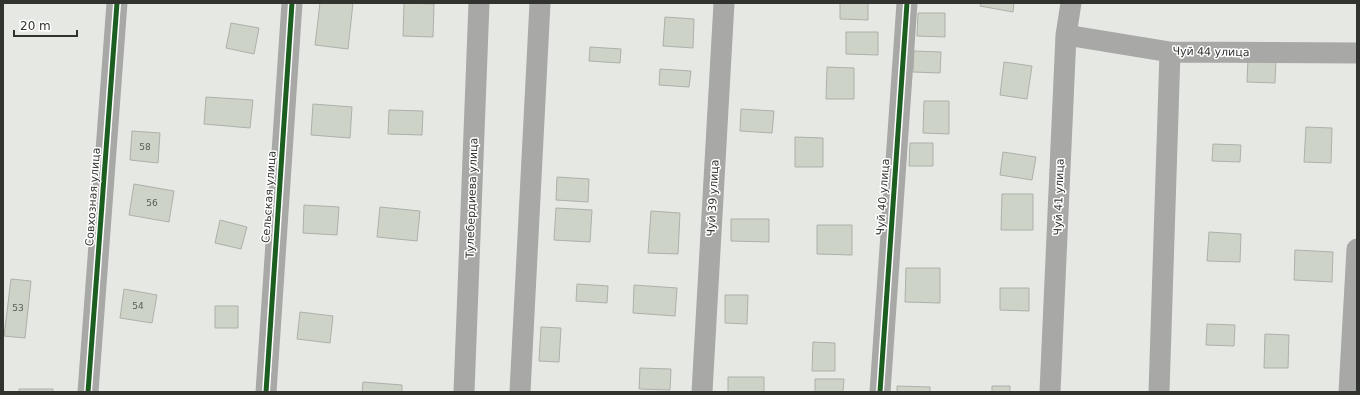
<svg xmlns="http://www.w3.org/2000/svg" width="1360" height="395" viewBox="0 0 1360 395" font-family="'DejaVu Sans',sans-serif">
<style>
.building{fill:#ced3c8;stroke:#adb0ab}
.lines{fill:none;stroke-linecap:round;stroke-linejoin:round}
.street{stroke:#a8a8a7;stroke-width:21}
.cycleway-casing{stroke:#fff;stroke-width:8}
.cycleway{stroke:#1b5e20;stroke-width:5}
.labels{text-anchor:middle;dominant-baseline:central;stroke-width:3;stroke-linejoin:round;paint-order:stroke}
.number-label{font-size:9px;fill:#595c56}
.street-label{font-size:11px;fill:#31332f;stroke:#fff}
</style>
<rect width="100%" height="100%" fill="#e6e9e3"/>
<path class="building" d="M320 3H353L348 49 315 45Z
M404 3 434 4 433 37 403 36Z
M840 3H868V20L840 19Z
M981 3H1014L1013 12 980 6Z
M918 13H945V37L917 36Z
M665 17 694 19 693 48 663 46Z
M231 23 259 28 254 54 226 48Z
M846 32H878V55L846 54Z
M590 47 621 49 620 63 589 61Z
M914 51 941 52 940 73 913 72Z
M1248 58 1276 60 1275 83 1247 82Z
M1004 62 1032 66 1027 99 1000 95Z
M827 67 854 68V99H826Z
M660 69 691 71 689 87 659 85Z
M206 97 253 100 250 128 204 124Z
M924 101H949V134L923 133Z
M313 104 352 107 350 138 311 135Z
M741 109 774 111 772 133 740 131Z
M389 110 423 111 422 135 388 134Z
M1306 127 1332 128 1331 163 1304 162Z
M132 131 160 133 158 163 130 160Z
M795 137 823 138V167H795Z
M910 143H933V166H909Z
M1213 144 1241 145 1240 162 1212 161Z
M1003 152 1036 157 1032 180 1000 175Z
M557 177 589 179 588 202 556 200Z
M134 184 174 191 169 222 129 215Z
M1002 194H1033V230H1001Z
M304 205 339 207 337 235 303 233Z
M380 207 420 211 417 241 377 237Z
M556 208 592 210 590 242 554 240Z
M651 211 680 213 678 254 648 253Z
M731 219H769V242L731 241Z
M220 220 247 227 241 249 215 243Z
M817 225H852V255L817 254Z
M1209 232 1241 234 1240 262 1207 261Z
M1295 250 1333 252 1332 282 1294 280Z
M906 268H940V303L905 302Z
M11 279 31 281 25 338 4 336Z
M577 284 608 286 607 303 576 301Z
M634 285 677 288 675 316 633 313Z
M1000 288H1029V311L1000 310Z
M124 289 157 295 152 323 120 318Z
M725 295H748L747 324 725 323Z
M215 306H238V328H215Z
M300 312 333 316 330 343 297 339Z
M1207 324 1235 325 1234 346 1206 345Z
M541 327 561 328 559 362 539 361Z
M1265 334 1289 335 1288 368H1264Z
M813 342 835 343V371H812Z
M640 368 671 369 670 390 639 389Z
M728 377H764V392H728Z
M815 379H844L843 392H815Z
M363 382 402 385V392H362Z
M897 386 930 387V392H897Z
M992 386H1010V392H992Z
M19 389H53V392H19Z"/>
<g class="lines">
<path class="street" d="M1066 35 1170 52 1357 53
M88 392 117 3
M266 392 292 3
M464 392 479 3
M520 392 540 3
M702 392 724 3
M880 392 907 3
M1050 392 1066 35 1071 3
M1159 392 1170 52
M1349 392 1357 249"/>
<defs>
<path id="cycleway" d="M88 392 117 3
M266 392 292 3
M880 392 907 3"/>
</defs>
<use href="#cycleway" class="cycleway-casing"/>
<use href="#cycleway" class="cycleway"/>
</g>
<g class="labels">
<g class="number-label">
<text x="145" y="147">58</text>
<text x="152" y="203">56</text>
<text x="138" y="306">54</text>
<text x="18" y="308">53</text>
</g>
<g class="street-label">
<text transform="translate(1211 52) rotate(1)">Чуй 44 улица</text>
<text transform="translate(93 197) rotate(-86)">Совхозная улица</text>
<text transform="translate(269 197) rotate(-86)">Сельская улица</text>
<text transform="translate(883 197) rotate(-86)">Чуй 40 улица</text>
<text transform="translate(1059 197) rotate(-88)">Чуй 41 улица</text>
<text transform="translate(472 198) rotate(-88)">Тулебердиева улица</text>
<text transform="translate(713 198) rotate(-87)">Чуй 39 улица</text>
</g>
</g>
<rect width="1360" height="395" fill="none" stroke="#31332f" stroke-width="8"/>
<path d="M14 30v6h63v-6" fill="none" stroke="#31332f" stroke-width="2"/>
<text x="20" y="30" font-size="12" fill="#31332f" stroke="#ffffff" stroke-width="3" paint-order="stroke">20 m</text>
</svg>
